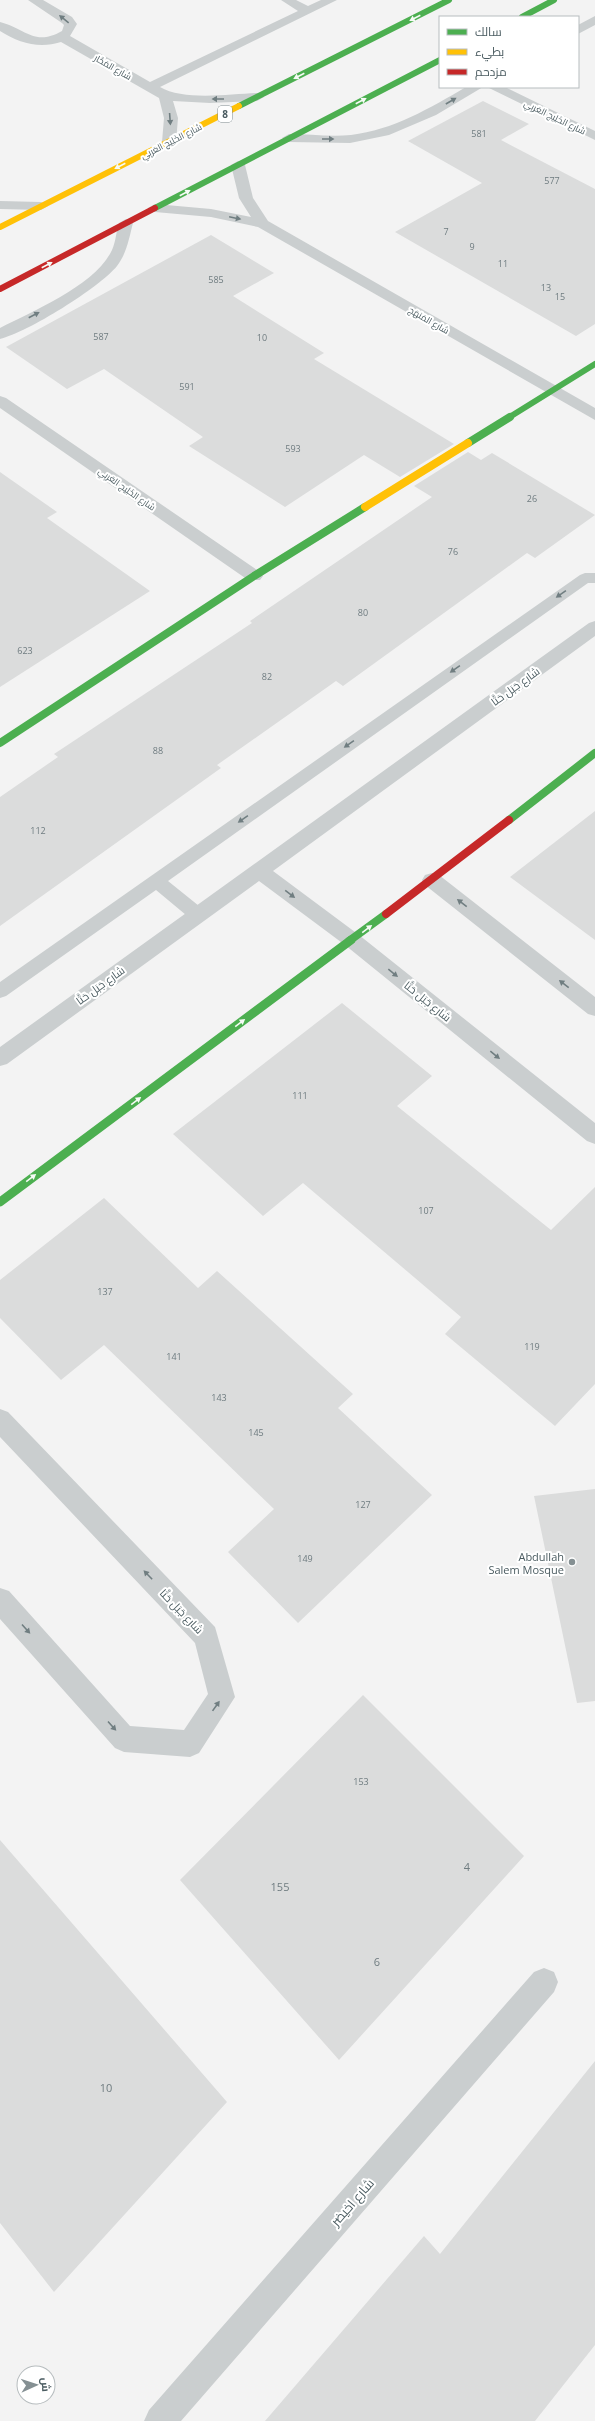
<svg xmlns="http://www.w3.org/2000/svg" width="595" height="2421" viewBox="0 0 595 2421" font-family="'Open Sans',Cairo,sans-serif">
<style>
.building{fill:#dbdcdc}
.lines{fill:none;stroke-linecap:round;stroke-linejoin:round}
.lane{fill:#cacecf;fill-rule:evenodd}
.street{fill:#cacecf;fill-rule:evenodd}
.fast-far2{stroke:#4caf50;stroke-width:6}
.fast-far1{stroke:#4caf50;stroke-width:8}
.fast{stroke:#4caf50;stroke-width:9}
.slow-far1{stroke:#ffc107;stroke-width:6}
.slow{stroke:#ffc107;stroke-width:8}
.jam-far1{stroke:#c62828;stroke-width:6}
.jam{stroke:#c62828;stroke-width:8}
.oneway{fill:#f6fbf6}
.oneway2{fill:#707e81}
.poi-dot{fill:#859093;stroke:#fff;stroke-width:1.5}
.labels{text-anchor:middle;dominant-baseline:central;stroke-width:4;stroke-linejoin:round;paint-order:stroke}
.far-street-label{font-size:9px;fill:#4a5b60;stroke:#fff}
.number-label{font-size:9px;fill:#6f7c80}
.shield{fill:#fff;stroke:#808c90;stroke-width:1}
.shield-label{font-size:10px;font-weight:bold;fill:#4a5b60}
.street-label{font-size:11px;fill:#4a5b60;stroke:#fff}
.poi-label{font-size:11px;fill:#4a5b60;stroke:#fff;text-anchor:end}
.near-number-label{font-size:11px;fill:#6f7c80}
.near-street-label{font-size:13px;fill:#4a5b60;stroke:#fff}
</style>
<rect width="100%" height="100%" fill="#f3f3f3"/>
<path class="building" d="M483 101 529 124 501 140 595 189V324L576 336 395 232 482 183 408 141Z
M211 235 274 273 233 296 324 353 314 359 454 444 400 477 364 455 285 507 189 446 203 437 104 369 67 389 6 347Z
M468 452 481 460 492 453 595 515 535 558 527 553 343 686 336 681 217 765 221 768 0 926V797L58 757 54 754 252 623 250 621 432 497 414 486Z
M0 472 57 512 47 518 150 591 0 687Z
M595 811V940L510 877Z
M342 1003 432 1076 397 1106 551 1230 595 1187V1384L555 1426 445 1334 461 1317 303 1183 263 1216 173 1134Z
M104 1198 198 1288 217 1271 353 1394 338 1408 432 1495 298 1623 228 1552 274 1509 104 1345 61 1380 0 1318V1280Z
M595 1489V1701L577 1703 534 1496Z
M363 1695 524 1856 339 2060 180 1880Z
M0 1840 227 2102 54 2292 0 2223Z
M595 2061V2345L535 2421H265L424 2236 440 2254Z"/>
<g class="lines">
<path class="lane" d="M585 573H595V583H588L168 881 204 910 207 915 204 920 198 922 192 920 156 890 6 996 0 998V982L580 575Z"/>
<path class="street" d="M28 0H43L72 17 77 24 70 36 150 82 298 11 281 0H296L308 6 321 0H337L160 87C183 101 230 94 257 93L264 97 257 101 210 103 173 101 178 118 176 142 169 146 162 142 164 118 159 98 61 42C39 49 19 43 0 31V22C25 28 34 47 62 31L64 25 62 23Z
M595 16V25L578 34V25Z
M466 87H483L436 115 389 135 350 143 289 142 282 138 289 134C309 134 330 137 351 135 393 130 430 108 466 87Z
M487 87H505L595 131V140Z
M238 161 245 165 253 198 268 221 595 408V420L258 227 211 217 155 212 148 208 155 204 211 209 251 217 239 198 231 165Z
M0 201 41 202 48 206 41 210 0 209Z
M126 219 133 223C129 238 127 253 117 266 99 288 28 332 0 339V328C33 311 96 285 112 250 116 241 116 232 119 223Z
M0 396 6 398 260 572 263 576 260 580H248L0 408Z
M595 621V636L273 871 359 935 595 1123V1144L587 1141 345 945 259 881 7 1064 0 1066V1047L589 623Z
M432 873 439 875 595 997V1016L588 1014 425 885 422 880 425 875Z
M0 1409 8 1412 215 1627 235 1697 199 1753 190 1757 124 1752 115 1748 0 1619V1588L9 1591 130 1726 184 1730 208 1694 195 1643 0 1437Z
M544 1968 554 1972 558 1982 554 1992 181 2421H144L149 2410 534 1972Z"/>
<path class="fast-far2" d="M522 17 554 0
M239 106 449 0
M155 208 440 60
M508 418 595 364"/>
<path class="fast-far1" d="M468 443 510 417
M0 743 254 576 365 507
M509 820 595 753
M349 941 386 914"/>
<path class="fast" d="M0 1202 351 940"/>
<path class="slow-far1" d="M0 227 239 106"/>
<path class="slow" d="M365 507 468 443"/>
<path class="jam-far1" d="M0 289 155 208"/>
<path class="jam" d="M386 914 509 820"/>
</g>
<defs><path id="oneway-solid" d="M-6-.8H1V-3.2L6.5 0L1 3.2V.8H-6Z"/></defs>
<g class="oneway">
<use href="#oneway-solid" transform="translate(415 18) rotate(153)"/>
<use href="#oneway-solid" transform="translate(299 76) rotate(153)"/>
<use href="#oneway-solid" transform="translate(361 101) rotate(-28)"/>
<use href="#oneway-solid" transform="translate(120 166) rotate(153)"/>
<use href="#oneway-solid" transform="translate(185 193) rotate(-28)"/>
<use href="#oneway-solid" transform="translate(47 265) rotate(-28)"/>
<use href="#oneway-solid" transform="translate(367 929) rotate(-37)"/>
<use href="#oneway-solid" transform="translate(240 1023) rotate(-37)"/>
<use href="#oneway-solid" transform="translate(136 1101) rotate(-37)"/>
<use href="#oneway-solid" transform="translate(31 1178) rotate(-37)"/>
</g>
<g class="oneway2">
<use href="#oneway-solid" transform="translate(64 19) rotate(-141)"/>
<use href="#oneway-solid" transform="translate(218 99) rotate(180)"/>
<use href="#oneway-solid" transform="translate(451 101) rotate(-30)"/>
<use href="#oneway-solid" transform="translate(170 119) rotate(86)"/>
<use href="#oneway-solid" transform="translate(328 139)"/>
<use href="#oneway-solid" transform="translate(235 218) rotate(12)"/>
<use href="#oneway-solid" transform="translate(34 315) rotate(-28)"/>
<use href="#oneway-solid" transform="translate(561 594) rotate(145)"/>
<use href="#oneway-solid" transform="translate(455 669) rotate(145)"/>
<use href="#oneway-solid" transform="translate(349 744) rotate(145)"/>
<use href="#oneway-solid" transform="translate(243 819) rotate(145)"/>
<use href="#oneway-solid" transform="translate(290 894) rotate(37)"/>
<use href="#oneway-solid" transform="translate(462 903) rotate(-142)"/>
<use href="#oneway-solid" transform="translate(393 973) rotate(39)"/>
<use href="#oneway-solid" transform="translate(564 984) rotate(-142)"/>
<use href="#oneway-solid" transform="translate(495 1055) rotate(39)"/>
<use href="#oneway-solid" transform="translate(148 1575) rotate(-134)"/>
<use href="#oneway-solid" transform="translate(26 1629) rotate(48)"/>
<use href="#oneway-solid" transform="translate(216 1706) rotate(-55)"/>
<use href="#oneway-solid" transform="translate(112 1726) rotate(48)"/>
</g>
<circle class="poi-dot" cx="572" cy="1562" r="4"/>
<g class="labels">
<g class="far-street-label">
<text transform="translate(113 67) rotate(30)">شارع المَحَّار</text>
<text transform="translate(555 117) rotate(26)">شارع الخَلِيج العَربِي</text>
<text transform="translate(171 141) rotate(-27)">شارع الخَلِيج العَربِي</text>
<text transform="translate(429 320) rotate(30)">شارع المَنهَج</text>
<text transform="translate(127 489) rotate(35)">شارع الخَلِيج العَربِي</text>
</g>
<g class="number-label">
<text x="479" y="133">581</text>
<text x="552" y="180">577</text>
<text x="446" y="231">7</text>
<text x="472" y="246">9</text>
<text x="503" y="263">11</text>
<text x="216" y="279">585</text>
<text x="546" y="287">13</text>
<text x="560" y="296">15</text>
<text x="101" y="336">587</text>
<text x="262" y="337">10</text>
<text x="187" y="386">591</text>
<text x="293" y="448">593</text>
<text x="532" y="498">26</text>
<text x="453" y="551">76</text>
<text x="363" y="612">80</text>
<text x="25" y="650">623</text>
<text x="267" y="676">82</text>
<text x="158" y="750">88</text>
<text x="38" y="830">112</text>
<text x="300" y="1095">111</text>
<text x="426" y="1210">107</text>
<text x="105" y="1291">137</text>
<text x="532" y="1346">119</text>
<text x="174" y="1356">141</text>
<text x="219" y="1397">143</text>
<text x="256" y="1432">145</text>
<text x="363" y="1504">127</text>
<text x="305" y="1558">149</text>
<text x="361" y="1781">153</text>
</g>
<rect class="shield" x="218" y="106" width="14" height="16" rx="3"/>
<g class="shield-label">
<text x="225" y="114">8</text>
</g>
<g class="street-label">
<text transform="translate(515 686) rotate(-36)">شارع جَبَل حَتَّا</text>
<text transform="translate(100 985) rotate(-36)">شارع جَبَل حَتَّا</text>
<text transform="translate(428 1001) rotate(39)">شارع جَبَل حَتَّا</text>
<text transform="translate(182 1611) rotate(46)">شارع جَبَل حَتَّا</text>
</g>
<g class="poi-label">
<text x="564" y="1556">Abdullah<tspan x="564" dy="13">Salem Mosque</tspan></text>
</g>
<g class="near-number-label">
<text x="467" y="1866">4</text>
<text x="280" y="1886">155</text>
<text x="377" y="1961">6</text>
<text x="106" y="2087">10</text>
</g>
<g class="near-street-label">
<text transform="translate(352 2202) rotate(-49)">شارع اخيضر</text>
</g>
</g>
<rect x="439" y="16" width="140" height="72" fill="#ffffff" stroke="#b7bdbf"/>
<rect x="447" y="29" width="20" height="6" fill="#4caf50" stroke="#b7bdbf"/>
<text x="475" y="36" font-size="12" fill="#4a5b60">سالك</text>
<rect x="447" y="49" width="20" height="6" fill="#ffc107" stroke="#b7bdbf"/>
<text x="475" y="56" font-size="12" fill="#4a5b60">بطيء</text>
<rect x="447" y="69" width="20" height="6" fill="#c62828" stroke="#b7bdbf"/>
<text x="475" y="76" font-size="12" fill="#4a5b60">مزدحم</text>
<g transform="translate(36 2385) rotate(87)"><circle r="19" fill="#ffffff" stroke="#b7bdbf"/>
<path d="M0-3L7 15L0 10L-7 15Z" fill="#859093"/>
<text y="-6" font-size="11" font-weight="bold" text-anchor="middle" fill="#4a5b60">ش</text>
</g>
</svg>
